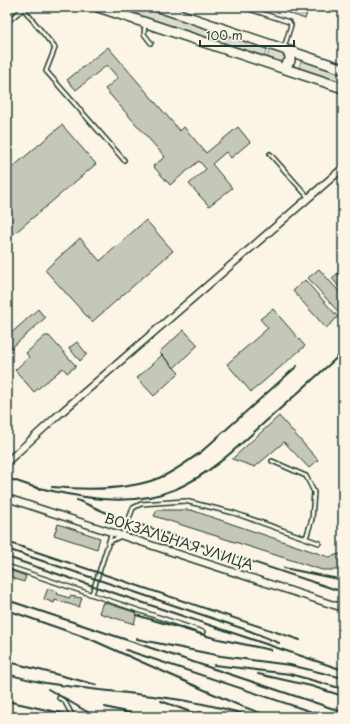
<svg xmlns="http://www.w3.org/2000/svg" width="350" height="724" viewBox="0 0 350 724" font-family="'Playpen Sans',sans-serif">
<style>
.green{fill:#dcdacc;stroke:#7e8c80}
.building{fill:#c5c7b9;stroke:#1f3d34}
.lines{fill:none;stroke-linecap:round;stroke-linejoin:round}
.service-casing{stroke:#1f3d34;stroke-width:6}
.minor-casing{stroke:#1f3d34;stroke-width:9}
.secondary-casing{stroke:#1f3d34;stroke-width:12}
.service{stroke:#fcf5e5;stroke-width:3}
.minor{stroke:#fcf5e5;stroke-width:6}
.secondary{stroke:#fcf5e5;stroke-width:9}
.rail{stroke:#1f3d34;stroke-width:2}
.labels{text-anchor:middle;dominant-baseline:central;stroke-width:4;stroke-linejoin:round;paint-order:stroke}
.street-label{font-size:14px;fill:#1f3d34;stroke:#fcf5e5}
</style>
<rect width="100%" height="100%" fill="#fcf5e5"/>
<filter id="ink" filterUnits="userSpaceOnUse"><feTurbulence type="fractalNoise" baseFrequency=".025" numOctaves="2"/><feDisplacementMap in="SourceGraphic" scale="8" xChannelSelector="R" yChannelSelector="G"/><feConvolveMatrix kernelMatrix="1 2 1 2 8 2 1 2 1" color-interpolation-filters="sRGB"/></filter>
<g filter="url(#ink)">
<path class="green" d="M111 7H147L268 47 264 58Z
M270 48 284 54 286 57 283 62 280 63 267 59Z
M301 60H303L343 73V84L300 70 299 67Z"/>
<path class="building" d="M271 7H309L305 19Z
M108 47 180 131 184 127 206 153 238 127 250 142 231 158 226 152 212 164 232 188 209 206 189 184 206 169 199 161 170 185 153 166 165 157 105 89 118 78 107 65 76 90 67 80Z
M62 125 96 164 9 238 7 235V172Z
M146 220 173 251 92 322 45 270 80 238 100 261Z
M319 269 343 296V313L341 315 308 278Z
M343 269V292L332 278Z
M305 280 338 317 326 328 293 291Z
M38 309 45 318 7 352V337Z
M273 309 305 346 251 392 227 364 268 328 260 319Z
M184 330 198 345 174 368 159 352Z
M45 336H49L76 366 67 373 63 368 34 392 15 370 29 357 26 353Z
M77 342 87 354 80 361 69 348Z
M162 355 179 373 154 396 137 378Z
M279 416 318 460 309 468 284 442 255 467 232 459Z
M157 510H191L329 557 343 553V570H322L154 516Z
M58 524 100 538 97 549 54 535Z
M9 570 26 576 24 582 7 576Z
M48 588 58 592 57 594 69 598 70 596 82 598 79 607 55 600 54 603 44 599Z
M103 602 137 613 134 624 99 613Z"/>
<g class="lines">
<defs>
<path id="service" d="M22 7 55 48 46 71 124 160
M243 7 289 22 291 25 284 48
M7 22 23 9
M145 24 144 34 151 43
M270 154 309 198
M272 461 306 476 314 492 312 519 306 538
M109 542 123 535 133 508 141 504 185 501 234 513 319 543
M7 566 203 632
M92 594 112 532
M59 698 64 700 73 717"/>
<path id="minor" d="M7 462 56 417 343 168
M7 498 343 608"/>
<path id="secondary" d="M98 7 343 88
M158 7 343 69
M283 68 290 61V56L287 51"/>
</defs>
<use href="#service" class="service-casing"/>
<use href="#minor" class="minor-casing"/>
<use href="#secondary" class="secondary-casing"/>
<use href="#service" class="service"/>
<use href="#minor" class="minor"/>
<use href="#secondary" class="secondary"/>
<path class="rail" d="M7 478 40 489
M35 487C81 498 131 508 176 489 210 474 237 448 264 423 290 400 317 376 343 352
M52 487C86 490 126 491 159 478 174 472 188 461 201 452L297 366
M77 500 114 516 343 592
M7 542 300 640
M7 549 250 631 279 643
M7 557 343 670
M284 568 343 580
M7 600 343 712
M7 610 90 639 236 704 271 717
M136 615 214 638 271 650
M137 639 221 656 290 665 343 678
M126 650 327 717
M13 663 97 685
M214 665 290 674 343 689
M7 674C22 678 36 682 52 684 121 694 186 695 253 717
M258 674 311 686 343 696
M48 689 96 717
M7 701 78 717
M161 701 204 717
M105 707 142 716 159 717
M198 712 217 717"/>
</g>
</g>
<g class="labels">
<g class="street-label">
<text transform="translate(179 541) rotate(18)">ВОКЗАЛЬНАЯ УЛИЦА</text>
</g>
</g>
<rect width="350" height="724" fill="none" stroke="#fcf5e5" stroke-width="24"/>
<rect x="12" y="12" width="326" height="700" fill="none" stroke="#1f3d34" stroke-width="1.5" filter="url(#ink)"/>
<path d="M200 40v6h94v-6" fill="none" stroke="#1f3d34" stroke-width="2"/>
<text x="206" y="40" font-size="12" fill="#1f3d34" stroke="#fcf5e5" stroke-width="3" paint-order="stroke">100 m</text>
</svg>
